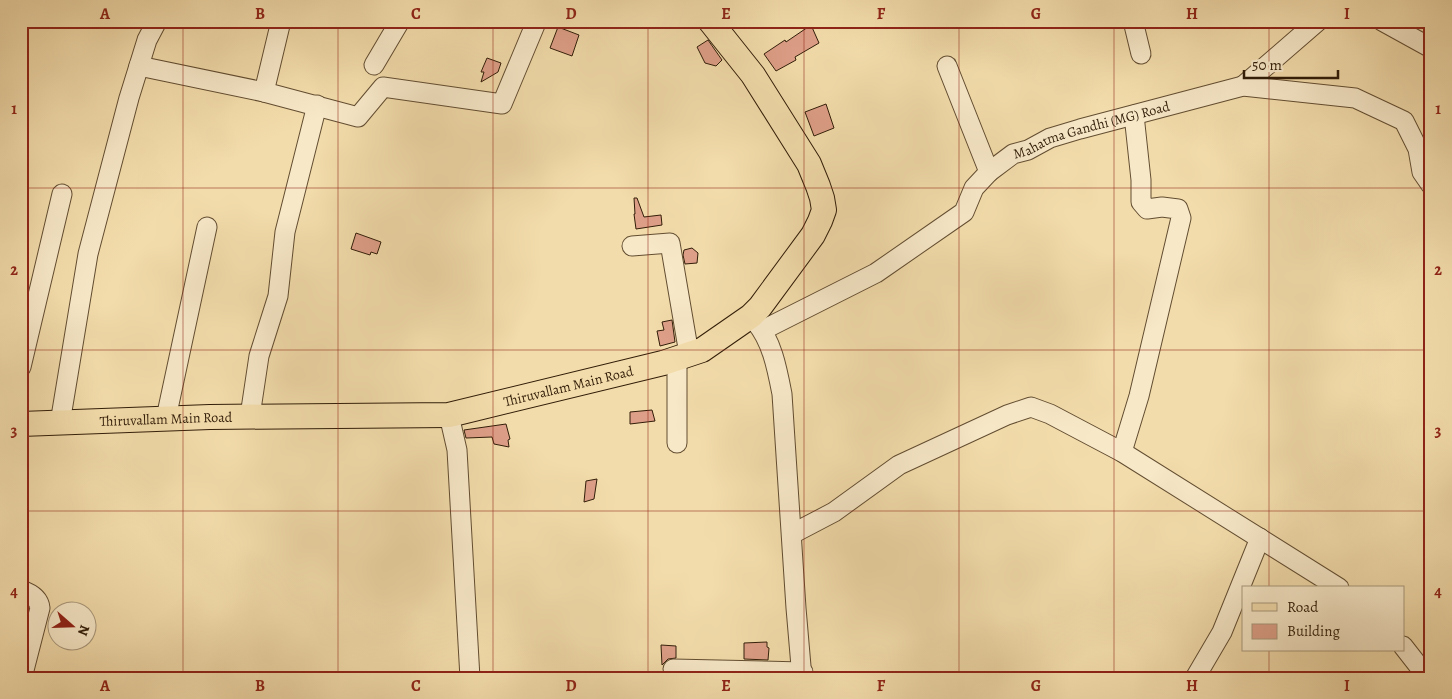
<svg xmlns="http://www.w3.org/2000/svg" width="1452" height="699" viewBox="0 0 1452 699" font-family="Alegreya,serif">
<style>
.building{fill:#de9f88;stroke:#311d08}
.lines{fill:none;stroke-linecap:round;stroke-linejoin:round}
.minor-casing{stroke:#624d31;stroke-width:21}
.major-casing{stroke:#311d08;stroke-width:26}
.minor{stroke:#f7e8c8;stroke-width:19}
.major{stroke:#f3dcab;stroke-width:24}
.grid{fill:none;stroke:#8f2418;stroke-width:1;stroke-opacity:0.55}
.labels{text-anchor:middle;dominant-baseline:central;stroke-width:4;stroke-linejoin:round;paint-order:stroke}
.street-label{font-size:14px;fill:#311d08;stroke:#f7e8c8}
.neatline{fill:none;stroke:#8f2418;stroke-width:2}
.grid-label{font-size:16px;text-anchor:middle;font-weight:bold;fill:#8f2418}
</style>
<rect width="100%" height="100%" fill="#f3dcab"/>
<filter id="stains"><feTurbulence type="fractalNoise" baseFrequency=".004" numOctaves="4"/><feColorMatrix values="0 0 0 0 .2 0 0 0 0 .09 0 0 0 0 .02 0 0 0 .5 -.17"/></filter>
<radialGradient id="worn" r=".72"><stop offset=".6" stop-color="#630" stop-opacity="0"/><stop offset="1" stop-color="#630" stop-opacity=".3"/></radialGradient>
<path class="building" d="M811 25 819 43 795 57 796 60 776 71 764 54 785 40 786 42Z
M558 27 579 35 572 56 550 48Z
M708 40 722 60 716 66 705 63 697 47Z
M487 58 501 63 498 72 481 82 484 72H481Z
M826 104 834 128 814 136 805 112Z
M634 198H637L644 217 661 215 662 225 636 229 634 214H635Z
M356 233 381 242 377 254 371 252 370 255 351 249Z
M692 248 698 253 697 263 685 264 683 255 684 250Z
M672 320 675 342 660 346 657 331 664 330 662 322Z
M652 410 655 421 630 424V412Z
M506 424 510 439 508 440 509 447 494 444 492 437 466 438 464 430Z
M597 479 594 499 584 502 586 481Z
M767 642V647L769 648 768 660 744 659V643Z
M661 645 676 646V658L668 659 662 665Z"/>
<g class="lines">
<defs>
<g id="minor">
<path d="M1133 21 1141 54"/>
<path d="M1382 21 1431 48"/>
<path d="M374 65 400 21"/>
<path d="M139 66 264 92 358 117 383 87 502 104 535 25V21"/>
<path d="M947 66 989 172"/>
<path d="M1243 86 1318 21"/>
<path d="M264 92 281 21"/>
<path d="M632 246 670 243 689 354"/>
<path d="M755 321C772 341 777 368 782 394L796 608 802 678"/>
<path id="s1" d="M763 330 876 273 964 212 974 188 989 172 1013 154 1028 150 1050 138 1080 129 1243 86 1355 98 1404 121 1418 149 1422 172 1431 185"/>
<path d="M21 367 62 194"/>
<path d="M449 415 457 450 470 678"/>
<path d="M250 416 259 356 278 296 285 232 317 105"/>
<path d="M166 418 207 227"/>
<path d="M60 423 88 254 129 98 147 40 157 21"/>
<path d="M677 443V358"/>
<path d="M1122 452 1139 396 1181 218 1178 209 1162 207 1147 209 1141 202V180L1134 115"/>
<path d="M792 534 834 512 899 465 1007 415 1031 407 1050 414 1122 452 1339 588"/>
<path d="M21 590C30 593 39 598 40 608L22 678"/>
<path d="M1403 646 1428 678"/>
<path d="M673 669 803 672"/>
<path d="M1195 678 1222 632 1260 538"/>
</g>
<g id="major">
<path id="s2" d="M21 424 210 417 449 415 663 363 702 350 751 316 760 307 813 235 820 221 824 210 822 198 818 186 809 164 753 75 710 21"/>
</g>
</defs>
<use href="#minor" class="minor-casing"/>
<use href="#major" class="major-casing"/>
<use href="#minor" class="minor"/>
<use href="#major" class="major"/>
</g>
<path class="grid" d="M183 21V678M338 21V678M493 21V678M648 21V678M804 21V678M959 21V678M1114 21V678M1269 21V588M21 188H1431M21 350H1431M21 511H1431M1269 650V678"/>
<g class="labels">
<g class="street-label">
<text stroke="none"><textPath href="#s1" startOffset="394">Mahatma Gandhi (MG) Road</textPath></text>
<text stroke="none"><textPath href="#s2" startOffset="551">Thiruvallam Main Road</textPath></text>
<text stroke="none"><textPath href="#s2" startOffset="145">Thiruvallam Main Road</textPath></text>
</g>
</g>
<rect width="1452" height="699" fill="none" stroke="#f3dcab" stroke-width="55"/>
<rect x="1242" y="586" width="162" height="65" fill="#f7e8c8" stroke="#a8977b"/>
<rect x="1252" y="603" width="25" height="8" fill="#f3dcab" stroke="#a8977b"/>
<text x="1287" y="612" font-size="15" fill="#311d08">Road</text>
<rect x="1252" y="624" width="25" height="15" fill="#de9f88" stroke="#a8977b"/>
<text x="1287" y="636" font-size="15" fill="#311d08">Building</text>
<g transform="translate(72 626) rotate(110)"><circle r="24" fill="#f7e8c8" stroke="#a8977b"/>
<path d="M0-4L9 19L0 12L-9 19Z" fill="#8f2418"/>
<text y="-8" font-size="14" font-weight="bold" text-anchor="middle" fill="#311d08">N</text>
</g>
<path d="M1244 70v8h94v-8" fill="none" stroke="#311d08" stroke-width="2.5"/>
<text x="1252" y="70" font-size="15" fill="#311d08" stroke="#f7e8c8" stroke-width="4" paint-order="stroke">50 m</text>
<rect x="28" y="28" width="1396" height="644" class="neatline"/>
<g class="grid-label">
<text x="105" y="19">A</text>
<text x="260" y="19">B</text>
<text x="416" y="19">C</text>
<text x="571" y="19">D</text>
<text x="726" y="19">E</text>
<text x="881" y="19">F</text>
<text x="1036" y="19">G</text>
<text x="1192" y="19">H</text>
<text x="1347" y="19">I</text>
<text x="14" y="114">1</text>
<text x="1438" y="114">1</text>
<text x="14" y="275">2</text>
<text x="1438" y="275">2</text>
<text x="14" y="436">3</text>
<text x="1438" y="436">3</text>
<text x="14" y="597">4</text>
<text x="1438" y="597">4</text>
<text x="105" y="691">A</text>
<text x="260" y="691">B</text>
<text x="416" y="691">C</text>
<text x="571" y="691">D</text>
<text x="726" y="691">E</text>
<text x="881" y="691">F</text>
<text x="1036" y="691">G</text>
<text x="1192" y="691">H</text>
<text x="1347" y="691">I</text>
</g>
<rect width="100%" height="100%" filter="url(#stains)"/>
<rect width="100%" height="100%" fill="url(#worn)"/>
</svg>
